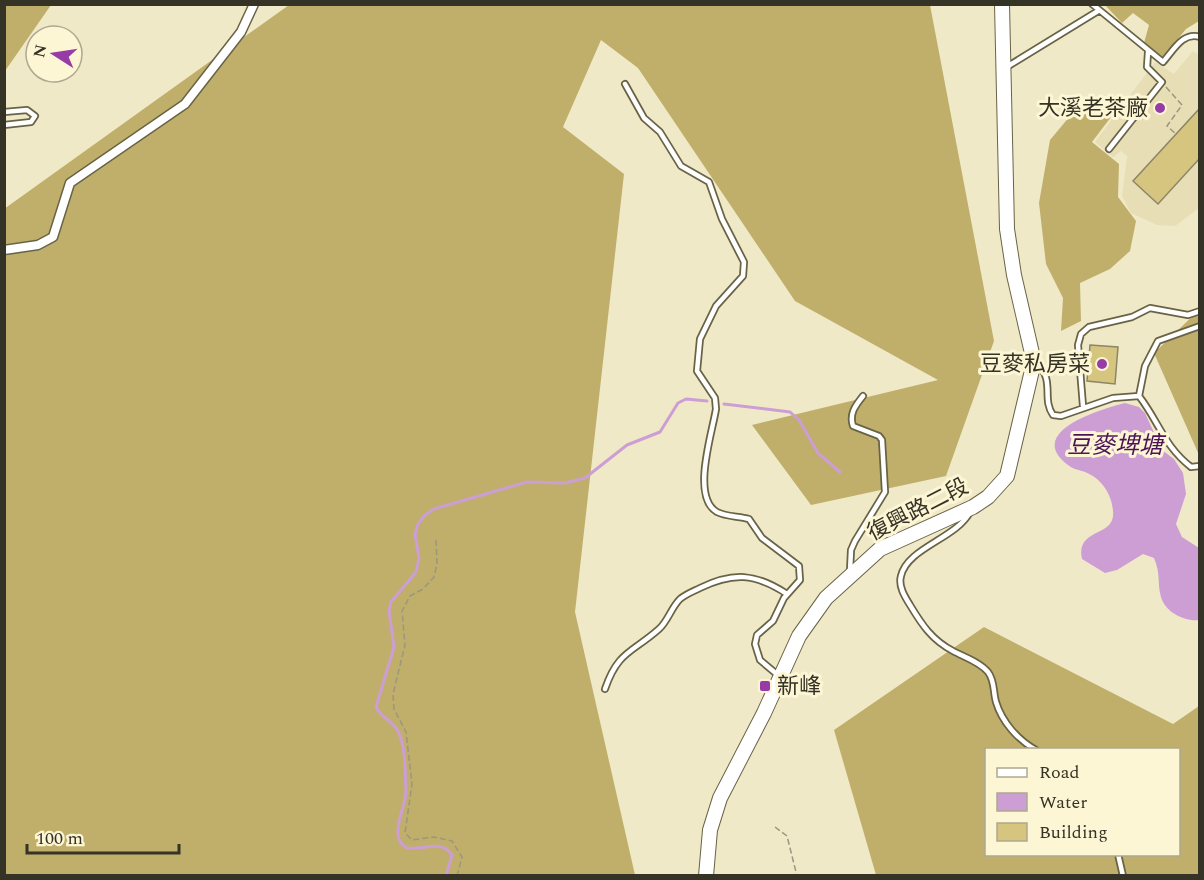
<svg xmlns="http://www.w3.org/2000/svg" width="1204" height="880" viewBox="0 0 1204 880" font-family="Spectral,'Noto Sans TC',serif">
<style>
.built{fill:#e7deb6}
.forest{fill:#c0af6a;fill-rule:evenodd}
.water{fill:#cc9ed4}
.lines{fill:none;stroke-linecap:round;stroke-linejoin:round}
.stream{stroke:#cc9ed4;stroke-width:3}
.building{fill:#d5c57f;stroke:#8d8668;stroke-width:1.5}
.service-casing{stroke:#696346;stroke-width:8}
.minor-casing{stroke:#696346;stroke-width:11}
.primary-casing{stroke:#696346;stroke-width:16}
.path{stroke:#9b967e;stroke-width:1.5;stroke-dasharray:6 3;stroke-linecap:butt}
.service{stroke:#fff;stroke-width:4.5}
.minor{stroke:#fff;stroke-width:8}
.primary{stroke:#fff;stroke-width:14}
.poi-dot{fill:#973ca7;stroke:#fdf6d5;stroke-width:2}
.labels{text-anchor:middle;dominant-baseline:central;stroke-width:6;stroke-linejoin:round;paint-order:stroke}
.poi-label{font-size:22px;fill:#353226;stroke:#fdf6d5;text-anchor:end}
.street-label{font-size:22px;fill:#353226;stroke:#fdf6d5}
.water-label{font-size:24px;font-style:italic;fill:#4c1456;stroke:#fdf6d5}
</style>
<rect width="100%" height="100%" fill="#f0e9c8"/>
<path class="built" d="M1193 51 1199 55V208L1175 226 1157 225 1131 213 1122 196 1127 156 1121 151 1113 157 1095 142 1155 62 1174 74Z"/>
<path class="forest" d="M5 4 51 5 5 71 4 5Z
M289 5H930L994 341 946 476 811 505 752 425 938 380 795 301 638 68 601 40 563 127 624 174 575 612 635 875H5L4 209Z
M1105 5H1199V21L1186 29 1163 57 1144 43 1149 25 1133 13 1122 23Z
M1127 96 1092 142 1119 164 1118 197 1136 221 1130 251 1110 269 1080 283 1081 321 1061 331 1063 298 1046 264 1039 203 1050 140 1085 98Z
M1199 310V455L1154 353Z
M984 627 1173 724 1199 706V875H876L834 730ZM986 750H1178V854H986Z"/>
<path class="water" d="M1125 403 1139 407 1145 413 1162 450 1174 459 1183 473 1186 494 1176 524 1182 537 1199 548V620C1185 622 1165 612 1161 597 1157 583 1161 574 1154 558L1143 554 1117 570 1105 573 1082 559C1075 527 1116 538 1113 511 1112 494 1101 478 1085 472 1080 470 1072 469 1068 465 1024 432 1101 409 1125 403Z"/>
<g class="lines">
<path class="stream" d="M724 404 790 412 799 420 818 453 840 472
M446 876 452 855C442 839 424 850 407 848 387 838 406 808 406 791 405 773 406 747 398 731 392 721 381 717 376 707L394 647 389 611 391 602 416 572 419 558 415 534 418 524 425 515 434 509 527 482 565 483 585 478 627 445 660 432 678 403 686 399 707 401"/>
</g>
<path class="building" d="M1200 108V158L1158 204 1133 181Z
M1090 345 1118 347 1115 384 1087 381Z"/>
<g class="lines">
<defs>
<path id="service" d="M1092 4 1163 62C1173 51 1183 31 1200 37
M1005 68 1098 11
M625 84 644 118 660 132 681 166 709 182 722 219 744 262 743 276 716 306 700 339 697 371 715 398 716 409C712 434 691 497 717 512 727 517 739 516 749 519L762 538 799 566 800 580 784 598 773 621 757 635 755 644 760 660 779 676
M4 112 27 110 35 116 31 122 4 125
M1109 149 1162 82 1147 67 1148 52
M1200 326 1158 341 1145 366 1139 396C1159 422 1164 446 1191 467L1200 466
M1036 363C1056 380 1041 398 1053 415L1061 416 1113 398 1139 396
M1083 406 1078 345 1081 334 1089 327 1132 317 1150 308 1188 315 1200 311
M970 512C957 538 907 548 901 576 898 586 905 597 910 605 922 625 932 640 953 651 964 657 980 662 988 672 995 681 993 692 996 702 1002 722 1018 740 1036 750
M850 571 851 550 855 541 885 492 882 440 879 436 853 426C849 414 855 406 863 396
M605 689C618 651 632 653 659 629 668 621 671 608 680 599 686 594 694 591 700 588 733 572 755 573 787 594
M1118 854 1123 876"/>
<path id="minor" d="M4 250 38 245 53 237 70 183 185 104 241 32 254 4"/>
<path id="primary" d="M706 876 710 830 720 798 764 713 799 636 826 598 880 549 973 507 988 497 1007 476 1034 362 1014 275 1007 229 1002 4"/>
</defs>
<use href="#service" class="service-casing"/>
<use href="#minor" class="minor-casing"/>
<use href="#primary" class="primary-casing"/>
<path class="path" d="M1166 87 1182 105 1167 126 1176 134
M436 540 437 564 434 577 423 589 410 596 402 611 405 645 393 694 394 709 406 732 412 784 405 833 412 840 434 837 452 841 462 857 457 876
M775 827 787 836 797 876"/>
<use href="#service" class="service"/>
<use href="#minor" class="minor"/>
<use href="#primary" class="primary"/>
</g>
<g class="poi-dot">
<circle cx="1160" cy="108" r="6"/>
<circle cx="1102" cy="364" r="6"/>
<rect x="759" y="680" width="12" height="12" rx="3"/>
</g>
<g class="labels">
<g class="poi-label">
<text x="1148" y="108">大溪老茶廠</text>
<text x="1090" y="364">豆麥私房菜</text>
<text x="777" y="686" text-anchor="start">新峰</text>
</g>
<g class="street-label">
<text transform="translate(918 510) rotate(-27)">復興路二段</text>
</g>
<g class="water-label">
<text x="1115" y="446">豆麥埤塘</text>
</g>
</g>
<rect width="1204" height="880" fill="none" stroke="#353226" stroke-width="12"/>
<rect x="985" y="748" width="195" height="108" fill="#fdf6d5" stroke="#ada88f" stroke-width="1.5"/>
<rect x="997" y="768" width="30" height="9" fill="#ffffff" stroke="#ada88f" stroke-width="1.5"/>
<text x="1039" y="778" font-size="18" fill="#353226">Road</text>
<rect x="997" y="793" width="30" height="18" fill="#cc9ed4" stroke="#ada88f" stroke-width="1.5"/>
<text x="1039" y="808" font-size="18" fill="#353226">Water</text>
<rect x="997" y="823" width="30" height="18" fill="#d5c57f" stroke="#ada88f" stroke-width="1.5"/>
<text x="1039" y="838" font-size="18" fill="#353226">Building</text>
<g transform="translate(54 54) rotate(282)"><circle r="28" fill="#fdf6d5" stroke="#ada88f" stroke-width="1.5"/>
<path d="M0-4.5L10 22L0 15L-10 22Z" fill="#973ca7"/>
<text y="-9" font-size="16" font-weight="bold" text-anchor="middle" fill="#353226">N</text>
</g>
<path d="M27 844v9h152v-9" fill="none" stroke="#353226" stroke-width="3"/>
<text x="36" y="844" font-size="18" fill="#353226" stroke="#fdf6d5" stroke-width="4.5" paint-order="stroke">100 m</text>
</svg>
